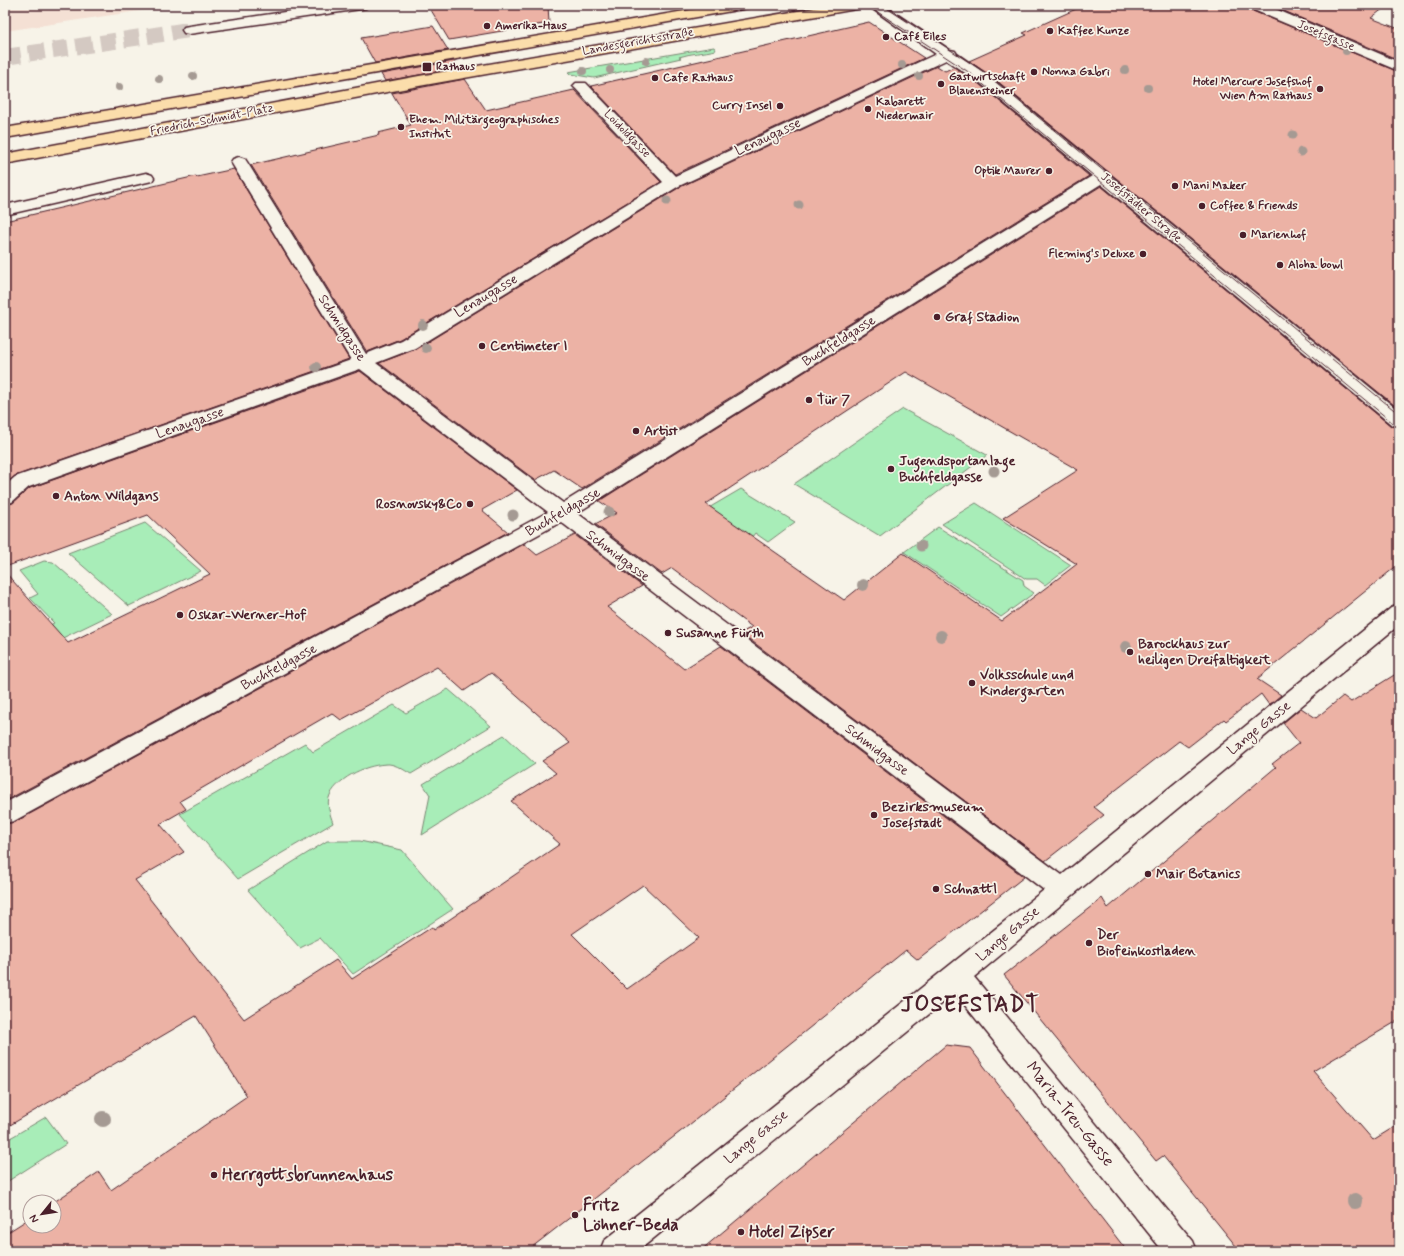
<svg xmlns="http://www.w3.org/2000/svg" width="1404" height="1256" viewBox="0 0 1404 1256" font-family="Mynerve,sans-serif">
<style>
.built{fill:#f4e0d4}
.green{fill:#a8edb8;stroke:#798672}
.building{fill:#ecb2a5;stroke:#4a1f2b;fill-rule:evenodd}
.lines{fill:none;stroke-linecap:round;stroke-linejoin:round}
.minor-tunnel{stroke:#d4c9c2;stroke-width:16;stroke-dasharray:16 8;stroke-linecap:butt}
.minor-casing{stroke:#4a1f2b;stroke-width:3}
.major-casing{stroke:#4a1f2b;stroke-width:3}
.minor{fill:#f7f3e8;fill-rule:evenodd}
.major{fill:#fbddab;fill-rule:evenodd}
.tram{stroke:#4a1f2b;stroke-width:1}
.tree{fill:#a59a93}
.poi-dot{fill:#4a1f2b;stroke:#f7f3e8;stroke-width:1.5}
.labels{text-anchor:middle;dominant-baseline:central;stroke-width:3.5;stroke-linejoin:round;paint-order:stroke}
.far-poi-label{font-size:12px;font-weight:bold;fill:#4a1f2b;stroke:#f7f3e8;text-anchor:start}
.far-street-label{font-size:12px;fill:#4a1f2b;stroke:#f7f3e8}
.street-label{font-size:14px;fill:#4a1f2b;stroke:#f7f3e8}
.poi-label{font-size:14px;font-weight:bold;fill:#4a1f2b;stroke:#f7f3e8;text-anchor:start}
.near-street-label{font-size:17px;fill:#4a1f2b;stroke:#f7f3e8}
.near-poi-label{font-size:17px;font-weight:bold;fill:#4a1f2b;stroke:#f7f3e8;text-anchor:start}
.near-district-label{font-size:22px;font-weight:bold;letter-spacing:1px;fill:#4a1f2b;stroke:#f7f3e8}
</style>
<rect width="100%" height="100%" fill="#f7f3e8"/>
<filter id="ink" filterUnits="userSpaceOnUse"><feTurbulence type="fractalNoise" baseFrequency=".025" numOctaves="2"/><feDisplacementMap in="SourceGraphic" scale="8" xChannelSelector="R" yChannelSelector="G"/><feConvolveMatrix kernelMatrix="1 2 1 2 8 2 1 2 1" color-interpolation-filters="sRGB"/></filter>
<g filter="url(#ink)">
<path class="built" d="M5 5H179L5 31Z"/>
<path class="green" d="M714 47 716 50C703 53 691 53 679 57L681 58 594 78 570 74 568 72Z
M903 409 987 455 880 536 794 484Z
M741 489 795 522 768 542 755 533 752 537 707 509Z
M976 503 1071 565 1045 585 1037 579H1026L942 524Z
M145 523 201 571 129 606 68 553Z
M938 527 1023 580 1024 586 1034 593 1001 617 904 552Z
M44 561 53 562 112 614 5 666V648L54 623 30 598 38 594 19 571Z
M448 689 491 726 411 774C404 770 397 765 389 764 368 764 340 776 330 795 326 804 330 814 333 823L238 879 180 814 305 743 313 752 394 705 406 713Z
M504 735 535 764 422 835 430 795 423 784Z
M327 841H360L402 850 453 909 353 974 320 938 300 948 248 890Z
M46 1117 66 1144 5 1183V1141Z"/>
<path class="building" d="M428 5H548L549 23 449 40Z
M1085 5H1246L1248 9 1399 72V409L991 76 969 61 1027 35 1023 33Z
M1270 5H1388L1371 18 1399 29V60Z
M869 22 924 58 675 174 591 86Z
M433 26 448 50 375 63 361 38Z
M454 61 458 68 385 81 381 74Z
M937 66 945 71 954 67 979 84 1089 176 582 489 554 470 535 480 379 363 416 349 680 187Z
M465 79 486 110 574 90 661 182 400 339 367 352 251 165 379 135 378 133 411 125 392 93Z
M234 169 349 359 15 476 5 484V221L196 176 197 177Z
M1101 186 1391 426 1399 428V564L1257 679 1281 695 1269 705 1261 694 1226 721 1224 719 1188 747 1179 741 1094 807 1104 815 1045 861 741 633 752 627 672 568 662 574 595 524 617 513 599 501ZM906 372 1078 470 1003 518 1077 564 1002 621 903 553 844 600 706 504Z
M360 371 517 490 482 510 508 532 5 801V572L68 643 210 574 148 515 5 567V505L13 503 30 488Z
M575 535 642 586 607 607 684 669 721 646 1024 877 918 960 906 950 689 1125 527 1251H5V1234L30 1218V1226H54V1202L99 1172 111 1190 247 1096 196 1016 5 1128V824L15 822 524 544 537 555ZM437 667 464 691 491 673 570 743 542 761 556 773 511 801 560 844 434 930 432 927 352 979 336 960 244 1019 135 880 184 852 160 824 186 809 180 801 332 713 341 720ZM643 885 699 938 627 989 572 934Z
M1399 672V1020L1313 1071 1373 1140 1399 1124V1251H1240L1163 1156 1156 1161 1004 975 1102 898 1108 908 1276 767 1272 764 1299 743 1283 723 1301 708 1316 718 1343 696 1351 702Z
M946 1045 970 1048 1127 1251H700Z"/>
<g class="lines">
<path class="minor-tunnel" d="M5 57 189 30"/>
<defs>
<path id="minor" d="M332 5H368L366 8 361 9 189 34 184 33 182 30 184 27 189 26Z
M867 5H883L950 50 955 51 957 54 990 77 1399 411V427L1392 425 1101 184 577 513 1062 875 1391 608 1399 605V625L974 977 1193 1241 1197 1251H1163L955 993 638 1251H600L604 1241 1044 890 561 522 14 821 5 823V803L548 512 360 369 29 487 12 502 5 504V486L15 477 351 360 231 162 233 159 239 157 245 159 247 162 366 354 401 340 663 182 576 89 573 86 576 83H586L675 176 936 54ZM946 60 980 83 1092 176 563 503 376 363 415 348 679 186Z
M1247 5H1266L1399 62V71L1249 8Z
M146 173 152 175 154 178 152 181 5 215V205Z"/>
<path id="major" d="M719 5H750L748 8 743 9 5 138V128Z
M832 5H863L861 8 856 9 419 86 5 164V154L419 76Z"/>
</defs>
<use href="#minor" class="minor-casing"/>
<use href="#major" class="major-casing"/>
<use href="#minor" class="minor"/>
<use href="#major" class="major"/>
<path class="tram" d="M867 5 967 71 1399 428
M882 5 981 70 1399 414"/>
</g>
<g class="tree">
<circle cx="1346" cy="51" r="4"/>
<circle cx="646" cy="61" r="4"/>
<circle cx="902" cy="65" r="4"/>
<circle cx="610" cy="70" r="4"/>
<circle cx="1125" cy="70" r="4"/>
<circle cx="583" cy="71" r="4"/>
<circle cx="193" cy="76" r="4"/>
<circle cx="919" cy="76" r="4"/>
<circle cx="159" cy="79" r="4"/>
<circle cx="119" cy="87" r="4"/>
<circle cx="1148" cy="88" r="4"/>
<circle cx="1293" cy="135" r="4.5"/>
<circle cx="1301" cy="152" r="4.5"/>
<circle cx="667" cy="201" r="4.5"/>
<circle cx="799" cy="205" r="4.5"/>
<circle cx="423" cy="325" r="5"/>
<circle cx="426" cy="348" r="5"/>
<circle cx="316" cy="367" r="5"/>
<circle cx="994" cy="471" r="5.5"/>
<circle cx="609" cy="512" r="5.5"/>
<circle cx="513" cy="515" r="5.5"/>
<circle cx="921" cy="546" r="5.5"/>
<circle cx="863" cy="585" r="6"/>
<circle cx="941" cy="636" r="6"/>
<circle cx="1126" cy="647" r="6"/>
<circle cx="103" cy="1119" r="8"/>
<circle cx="1355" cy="1201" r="8"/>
</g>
</g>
<g class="poi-dot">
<circle cx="487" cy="26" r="4"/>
<circle cx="1050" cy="31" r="4"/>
<circle cx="886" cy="37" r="4"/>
<rect x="422" y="62" width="10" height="10" rx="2"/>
<circle cx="1034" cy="72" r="4"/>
<circle cx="655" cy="78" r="4"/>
<circle cx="941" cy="84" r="4"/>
<circle cx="1320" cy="89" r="4"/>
<circle cx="780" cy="106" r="4"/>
<circle cx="868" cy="109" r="4"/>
<circle cx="401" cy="127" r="4"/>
<circle cx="1049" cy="171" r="4"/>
<circle cx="1175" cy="186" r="4"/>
<circle cx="1202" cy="206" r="4"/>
<circle cx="1243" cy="235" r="4"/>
<circle cx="1143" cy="254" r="4"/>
<circle cx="1280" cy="265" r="4"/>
<circle cx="937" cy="317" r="4"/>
<circle cx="482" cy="346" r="4"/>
<circle cx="809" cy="400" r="4"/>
<circle cx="636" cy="431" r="4"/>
<circle cx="891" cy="469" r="4"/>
<circle cx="56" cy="496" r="4"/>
<circle cx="470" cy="504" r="4"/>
<circle cx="180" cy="615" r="4"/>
<circle cx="668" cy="633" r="4"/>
<circle cx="1130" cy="652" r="4"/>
<circle cx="972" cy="683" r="4"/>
<circle cx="874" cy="815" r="4"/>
<circle cx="1148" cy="874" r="4"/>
<circle cx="936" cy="889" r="4"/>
<circle cx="1089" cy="943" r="4"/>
<circle cx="214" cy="1175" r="4"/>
<circle cx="575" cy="1215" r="4"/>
<circle cx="741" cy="1232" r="4"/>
</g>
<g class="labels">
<g class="far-poi-label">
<text x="495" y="26">Amerika-Haus</text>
<text x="1058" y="31">Kaffee Kunze</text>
<text x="894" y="37">Café Eiles</text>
<text x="436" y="67">Rathaus</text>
<text x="1042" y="72">Nonna Gabri</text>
<text x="949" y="77">Gastwirtschaft<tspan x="949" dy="14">Blauensteiner</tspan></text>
<text x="663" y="78">Cafe Rathaus</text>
<text x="1312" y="82" text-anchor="end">Hotel Mercure Josefshof<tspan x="1312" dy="14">Wien Am Rathaus</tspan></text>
<text x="876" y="102">Kabarett<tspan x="876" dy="14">Niedermair</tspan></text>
<text x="772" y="106" text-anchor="end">Curry Insel</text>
<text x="409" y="120">Ehem. Militärgeographisches<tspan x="409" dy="14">Institut</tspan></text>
<text x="1041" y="171" text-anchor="end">Optik Maurer</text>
<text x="1183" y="186">Mani Maker</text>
<text x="1210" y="206">Coffee &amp; Friends</text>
<text x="1251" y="235">Marienhof</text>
<text x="1135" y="254" text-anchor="end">Fleming's Deluxe</text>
<text x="1288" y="265">Aloha bowl</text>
</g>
<g class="far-street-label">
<text transform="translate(1326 36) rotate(23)">Josefsgasse</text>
<text transform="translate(638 42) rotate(-10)">Landesgerichtsstraße</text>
<text transform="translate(212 120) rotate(-11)">Friedrich-Schmidt-Platz</text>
<text transform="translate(627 134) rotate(46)">Loidoldgasse</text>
<text transform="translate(1141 208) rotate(40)">Josefstädter Straße</text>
</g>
<g class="street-label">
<text transform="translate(768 137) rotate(-25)">Lenaugasse</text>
<text transform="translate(486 296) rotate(-31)">Lenaugasse</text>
<text transform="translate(342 328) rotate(57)">Schmidgasse</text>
<text transform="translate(839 341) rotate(-32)">Buchfeldgasse</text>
<text transform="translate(190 423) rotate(-19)">Lenaugasse</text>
<text transform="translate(563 512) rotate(-30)">Buchfeldgasse</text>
<text transform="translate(618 556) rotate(37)">Schmidgasse</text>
<text transform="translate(279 667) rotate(-28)">Buchfeldgasse</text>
<text transform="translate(1259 728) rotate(-39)">Lange Gasse</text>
<text transform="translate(877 750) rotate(37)">Schmidgasse</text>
<text transform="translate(1008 934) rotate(-40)">Lange Gasse</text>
<text transform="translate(756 1137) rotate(-39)">Lange Gasse</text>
</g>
<g class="poi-label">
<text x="945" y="317">Graf Stadion</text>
<text x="490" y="346">Centimeter I</text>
<text x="817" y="400">Tür 7</text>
<text x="644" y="431">Artist</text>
<text x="899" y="461">Jugendsportanlage<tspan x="899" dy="16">Buchfeldgasse</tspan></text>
<text x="64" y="496">Anton Wildgans</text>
<text x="462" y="504" text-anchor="end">Rosnovsky&amp;Co</text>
<text x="188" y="615">Oskar-Werner-Hof</text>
<text x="676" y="633">Susanne Fürth</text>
<text x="1138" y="644">Barockhaus zur<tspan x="1138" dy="16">heiligen Dreifaltigkeit</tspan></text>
<text x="980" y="675">Volksschule und<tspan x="980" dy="16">Kindergarten</tspan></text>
<text x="882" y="807">Bezirksmuseum<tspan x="882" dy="16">Josefstadt</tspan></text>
<text x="1156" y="874">Mair Botanics</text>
<text x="944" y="889">Schnattl</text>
<text x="1097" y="935">Der<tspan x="1097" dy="16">Biofeinkostladen</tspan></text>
</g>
<g class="near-street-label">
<text transform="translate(1070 1114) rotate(51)">Maria-Treu-Gasse</text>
</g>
<g class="near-poi-label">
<text x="222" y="1175">Herrgottsbrunnenhaus</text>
<text x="583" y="1205">Fritz<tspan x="583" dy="20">Löhner-Beda</tspan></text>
<text x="749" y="1232">Hotel Zipser</text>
</g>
<g class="near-district-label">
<text x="970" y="1005">JOSEFSTADT</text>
</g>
</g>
<rect width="1404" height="1256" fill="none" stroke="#f7f3e8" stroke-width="20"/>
<rect x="10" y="10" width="1384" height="1236" fill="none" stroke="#4a1f2b" stroke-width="1.5" filter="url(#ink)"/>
<g transform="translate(42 1214) rotate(240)"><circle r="19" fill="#f7f3e8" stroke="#b29e9c"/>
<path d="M0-3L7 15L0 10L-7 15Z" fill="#4a1f2b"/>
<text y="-6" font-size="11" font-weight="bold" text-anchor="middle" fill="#4a1f2b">N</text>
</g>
</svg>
